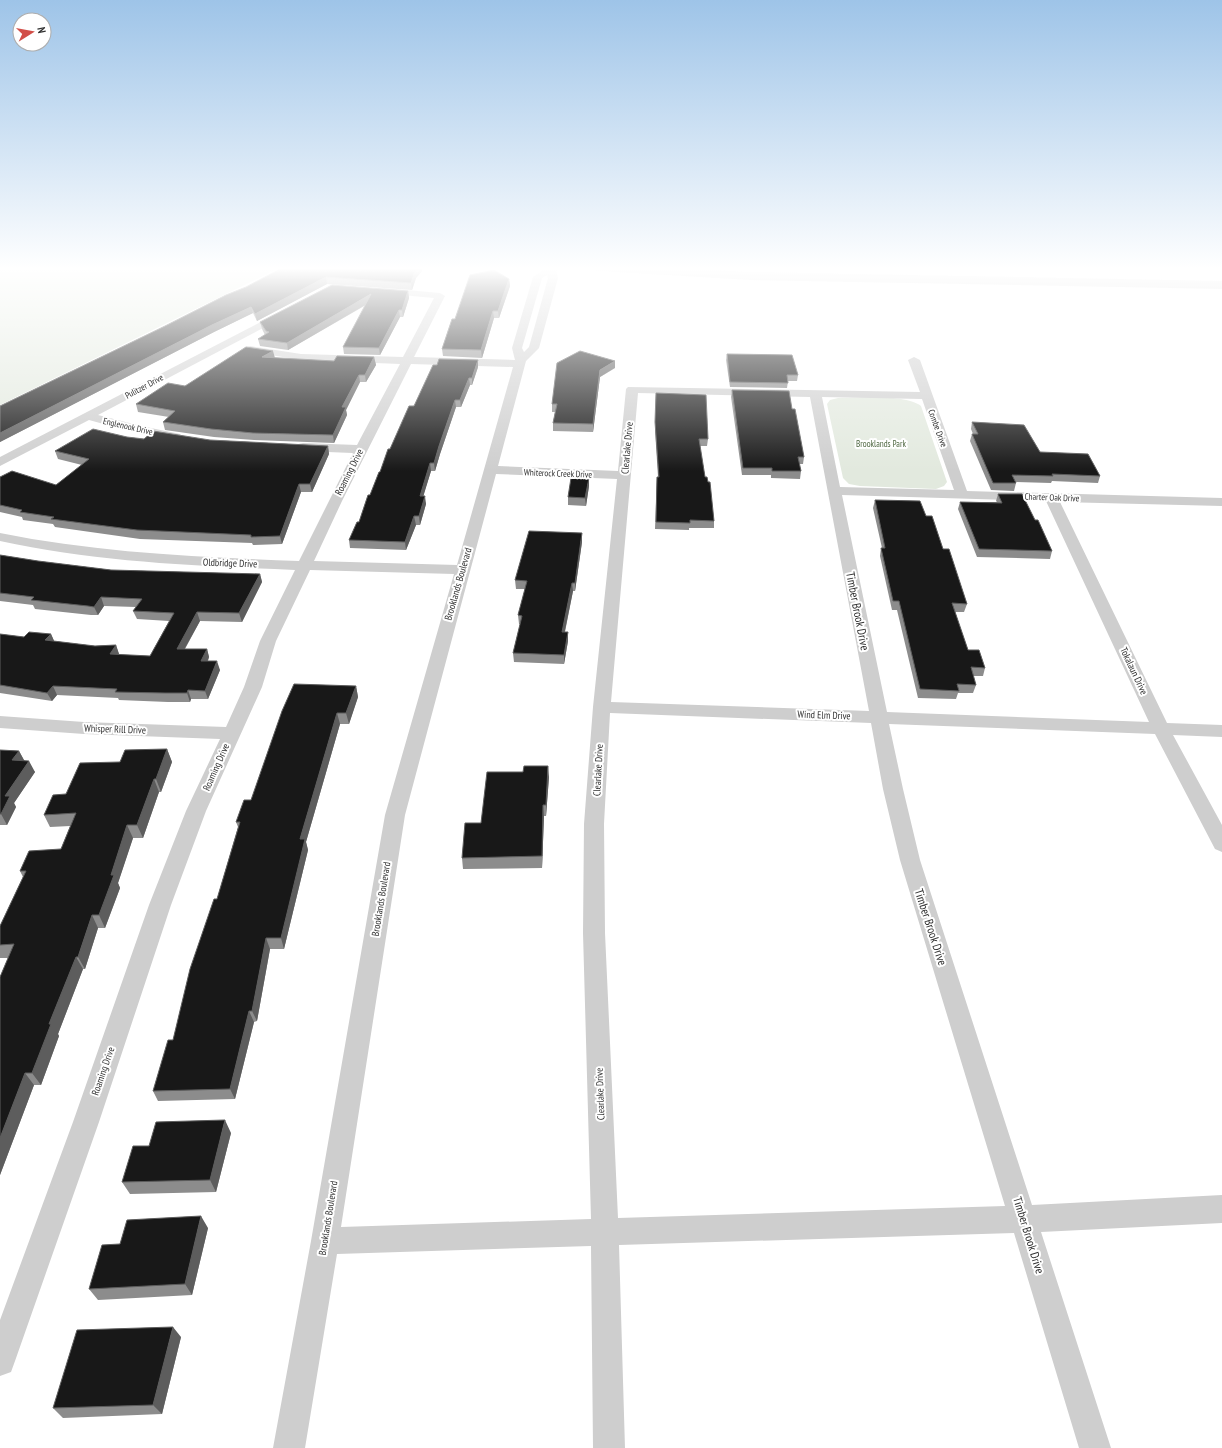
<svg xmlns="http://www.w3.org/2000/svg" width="1222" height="1448" viewBox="0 0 1222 1448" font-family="'PT Sans Narrow',sans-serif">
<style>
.green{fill:#e2e9de}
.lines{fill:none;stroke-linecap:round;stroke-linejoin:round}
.minor{fill:#cecece;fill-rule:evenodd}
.tertiary{fill:#cecece;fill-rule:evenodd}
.wall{fill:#8c8c8c}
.shaded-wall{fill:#5d5d5d}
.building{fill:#181818;stroke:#5d5d5d}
.labels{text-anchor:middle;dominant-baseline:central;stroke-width:4;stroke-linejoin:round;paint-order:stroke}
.far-street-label{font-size:9px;fill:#313131;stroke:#fff}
.far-park-label{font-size:9px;fill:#506843;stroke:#fff}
.street-label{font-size:10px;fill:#313131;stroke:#fff}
.near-street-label{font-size:12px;fill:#313131;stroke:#fff}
</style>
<rect width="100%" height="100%" fill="#fff"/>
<path class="green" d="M0 268H279L0 405Z
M838 398C859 398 905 394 921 406L947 482 944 486 936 489 860 486 849 484 843 478 827 404 830 400Z"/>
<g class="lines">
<path class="minor" d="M546 268H557L556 270 558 278 539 348 526 361 498 466 618 471 626 389 628 387 920 392 908 360 914 357 920 360 967 491 1222 498V506L1060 502 1167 723 1222 725V737L1173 735 1222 825V852L1215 849 1155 734 889 724 903 789 920 860 1032 1205 1222 1195V1223L1041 1232 1111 1448H1079L1014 1233 619 1245 625 1448H593L591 1246 337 1254 305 1448H273L311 1241 385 815 454 574 310 570 276 641 262 687 206 811 171 905 99 1122 15 1361 11 1372 0 1376V1320L73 1122 149 905 186 811 220 739 84 734 0 728V716L84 722 226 727 244 687 260 641 295 570C196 566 97 562 0 541V533C99 553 198 557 299 561L353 453 303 451 298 450 297 447 298 444 303 443 357 445 400 364 301 360 246 351 245 349 246 347 250 346 301 354 403 357 434 298 380 293 379 291 380 289 384 288 440 293 445 296 414 357 515 360 512 348 533 277ZM547 275 548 278 529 347 524 352 522 348 542 278ZM411 364 513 367 457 565 314 561 342 501ZM638 393 810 397 869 711 611 702ZM822 397 922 399 954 490 840 487ZM496 474 617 479 593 707 584 824 583 933 591 1219 341 1227 405 815ZM842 495 1046 501 1149 722 887 712ZM610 713 871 723 883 789 900 860 1005 1206 618 1218 605 933 604 824Z
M282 311 286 312 287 314 286 316 98 415 141 426 180 434 182 437 180 440 176 441 140 434 89 420 0 466V457Z"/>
<path class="tertiary" d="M594 268H664L751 272 1222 281V289L751 280 600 271 596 270Z"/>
</g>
<path class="wall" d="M362 268H421L422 271 416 278 412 290 327 284 257 321 253 313 214 332 0 442V406L165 326 226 295 361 270Z
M509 279 510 286 499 318H494L482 358 443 356 442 349 455 319Z
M408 291 409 298 403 317H400L380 355 344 354 343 347 366 305 288 350 260 346 258 339 265 335 262 329 260 322Z
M727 354 798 375 797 381H788L787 388 730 387 726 360Z
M374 357 376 365 366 382H360L346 410 347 415 334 443 254 440 214 437 165 430 163 422 169 417 138 412 136 404 185 386 275 358 334 361Z
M478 367 472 385H470L461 407H456L440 454 435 471H431L423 496 426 504 420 525H416L406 550 350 548 349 540 359 522 370 495 390 449 414 406Z
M615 368 600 377 593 432 553 431V423L555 412H552V404Z
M732 390 792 409 804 457 803 464H799L801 471 800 479 771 478V475H742L731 397Z
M656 393 708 439 707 446H700L705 477 714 521V528H689V530L655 529 657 477H658L655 430Z
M972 422 1040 452 1100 476 1098 483 1052 481 1051 483 1016 482V483L1014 491 991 490 970 441 972 434H973L971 429Z
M127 437 144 439 210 440 328 446 329 454 312 492H301L282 544 253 545 252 543 140 539 55 527 53 524 23 520 22 517 0 512V477L56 485 82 465 58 459 55 451Z
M589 486 586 506 568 505V497Z
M998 494 1035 520 1052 551 1050 559 977 557 958 509 960 502H997L996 501Z
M875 500 926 516 943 549 967 604 964 612H955L968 650 985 668 983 676H973L976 685 973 693H958L956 699 918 698 897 610H892L880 556 881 548H882L873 508Z
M582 542 575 591H573L565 632 568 641 564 664 514 662 513 653 520 624H519L518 615 525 589H516L515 580Z
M0 555 38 561 111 570 260 574 262 582 242 622 200 621 185 649H207L209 657 208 661 220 670 208 699H191L190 702H168L119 700 118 698 57 695 52 701 0 693V634L24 637 51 634 54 641 95 646 116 645 119 654V655L150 656 169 621 137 619 133 611 136 607 104 606 98 615H91L35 609 33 605 0 601Z
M356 686 358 697 349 724H340L306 842 308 850 284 949H270L257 1021 254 1022 235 1099 158 1101 153 1091 173 1040 217 899 238 827 236 822 251 800Z
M167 749 172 762 161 792H159L143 838H133L118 883 120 888 105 928H98L85 969H83L58 1034 59 1036 41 1085H34L0 1175V977L8 958H0V926L23 877 20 871 61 849 70 826 50 827 44 815 66 794 120 762Z
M0 750 19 751 24 760 35 772 14 803 16 807 7 825H0Z
M549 777 546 816H544L542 868 463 869 462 858Z
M231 1133 216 1192 130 1194 122 1182Z
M208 1228 192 1295 98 1300 89 1289 120 1244Z
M181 1337 162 1414 63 1418 53 1408Z"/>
<path class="shaded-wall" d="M418 268H421L422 271 416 278 412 290 411 283 415 271Z
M326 277 327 284 257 321 255 314Z
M509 279 510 286 499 318 498 311Z
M408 291 409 298 403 317 402 310Z
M371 294 372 301 288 350 287 343Z
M251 307 253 313 214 332 0 442V433L212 325Z
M399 310 400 317 380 355 379 348Z
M493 311 494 318 482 358 481 350Z
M273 351 275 358 262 357Z
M374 357 376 365 366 382 365 375Z
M478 360V367L472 385V378Z
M615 361V368L600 377 593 432V424L600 370Z
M359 375 360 382 346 410 347 415 334 443 333 435 342 407Z
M469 378 470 385 461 407 460 400Z
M455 400 456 407 440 454 435 471 434 463 439 446Z
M328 446 329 454 312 492 310 484Z
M430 463 431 471 421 504 420 496Z
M589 478V486L586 506 585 498Z
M299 484 301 492 282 544 280 536Z
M425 496 426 504 420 525 419 516Z
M414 516 416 525 406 550 405 542Z
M582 533V542L575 591V583Z
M260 574 262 582 242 622 239 613Z
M572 583 573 591 563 640 562 632Z
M101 597 104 606 98 615 94 607Z
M197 612 200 621 180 657 177 649Z
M568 632V641L564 664V655Z
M51 634 55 643 45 640Z
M116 645 119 654 113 663 110 654Z
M207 649 209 657 204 670 201 661Z
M217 661 220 670 208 699 205 691Z
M53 686 57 695 52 701 47 693Z
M356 686 358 697 349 724 346 713Z
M188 690 191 699 190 702 187 693Z
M337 713 340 724 306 842 308 850 284 949 281 938 300 839Z
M167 749 172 762 161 792 156 779Z
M19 751 25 762 12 760Z
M29 761 35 772 14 803 16 807 7 825 1 814 5 796Z
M548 766 549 777 546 816V805Z
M154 779 159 792 143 838 137 825Z
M543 805 544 816 542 868V856Z
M127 825 133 838 118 883 120 888 105 928 99 915 111 875Z
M92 915 98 928 85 969 78 957Z
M266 938 270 949 257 1021 252 1011Z
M76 957 83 969 58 1034 59 1036 41 1085 32 1073 49 1024Z
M249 1011 254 1022 235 1099 230 1089Z
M25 1073 34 1085 0 1175V1138Z
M225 1120 231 1133 216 1192 210 1180Z
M201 1216 208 1228 192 1295 185 1284Z
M173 1327 181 1337 162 1414 153 1405Z"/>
<path class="building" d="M282 268H352L361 270 362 268H418L415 271 411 283 326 277 255 314 251 307 212 325 0 433V406L165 326 226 295 246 287Z
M494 270 509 279 498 311H493L481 350 442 349 452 319H455L470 275Z
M332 285 408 291 402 310H399L379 348 343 347 371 294 287 343 258 339 269 332 266 331 260 322Z
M246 347 273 351 262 357 334 361 337 356 374 357 365 375H359L342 407H346L333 435 253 433 211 429 163 422 175 411 136 404 168 383 185 386Z
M580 351 615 361 600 370 593 424 553 423 557 404H552L557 363Z
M727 354 792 355 798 375H787L788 383 730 382Z
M439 359 478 360 472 378H469L460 400H455L439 446 434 463H430L420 496H425L419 516H414L405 542 349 540 357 522H359L368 495H370L379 472H380L388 449H390L409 406H414L433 365H437Z
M732 390 789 391 792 409H795L804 457H798L801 471H772V468H743Z
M656 393 706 395 708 439H699L705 477H707L708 482H710L714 521 690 520V523L656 522 657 477H659L655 422Z
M972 422 1024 425 1040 452 1088 454 1100 476 1052 474 1053 476 1012 475 1016 483H993L972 434H978Z
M93 429 127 437 144 439 153 431 210 440 328 446 310 484H299L280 536 251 537V535L137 530 51 519 54 517 20 512 22 510 0 505V477L12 471 56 485 89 459 55 451Z
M571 478H589L585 498 568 497Z
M998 494H1022L1035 520H1038L1052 551 979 549 960 502 1002 503Z
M875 500 920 501 926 516H932L943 549H949L967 604 952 603 968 650H979L985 668 971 667 976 685 957 684 959 691 920 689 899 601H893L881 548H885Z
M529 531 582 533 575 583H572L562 632H568L564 655 513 653 522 616 518 615 527 581 515 580Z
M0 555 38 561 111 570 260 574 239 613 197 612 177 649H207L201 661H217L205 691 188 690 187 693H165L115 692 117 689 53 686 47 693 0 685V634L24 637 29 632 51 634 45 640 95 646 116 645 110 654 150 656 174 613 133 611 142 599 101 597 94 607 88 606 31 600 34 597 0 593Z
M294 684 356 686 346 713H337L300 839H305L281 938H266L252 1011H249L230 1089 153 1091 168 1040H173L190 969 214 899H217L240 822H236L244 800H251L282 711Z
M167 749 156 779H154L137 825H127L111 875H114L99 915H92L78 957H76L49 1024H51L32 1073H25L0 1138V977L14 944 0 945V926L26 871H20L29 851 61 849 76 813 44 815 53 795 66 794 80 763 120 762 125 750Z
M0 750 19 751 12 760 29 761 5 796H10L1 814H0Z
M524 766H548L546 805H543L542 856 462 858 465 823H481L487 772H523Z
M225 1120 210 1180 122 1182 133 1146H149L156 1122Z
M201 1216 185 1284 89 1289 102 1245 120 1244 127 1220Z
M173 1327 153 1405 53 1408 77 1330Z"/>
<linearGradient id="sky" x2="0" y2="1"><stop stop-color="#9ec4e8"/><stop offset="0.57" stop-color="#fff"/><stop offset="1" stop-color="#fff" stop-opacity="0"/></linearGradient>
<rect width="1222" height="471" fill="url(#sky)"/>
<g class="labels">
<g class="far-street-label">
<text transform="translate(144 386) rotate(-28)">Pulitzer Drive</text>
<text transform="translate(128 426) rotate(13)">Englenook Drive</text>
<text transform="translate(938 428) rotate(70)">Combe Drive</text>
<text transform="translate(558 473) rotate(2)">Whiterock Creek Drive</text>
<text transform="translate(1052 497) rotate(2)">Charter Oak Drive</text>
</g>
<g class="far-park-label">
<text x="881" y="443">Brooklands Park</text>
</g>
<g class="street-label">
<text transform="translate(627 448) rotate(-85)">Clearlake Drive</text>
<text transform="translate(349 472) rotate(-63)">Roaming Drive</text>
<text transform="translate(230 563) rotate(2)">Oldbridge Drive</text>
<text transform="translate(458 584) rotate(-74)">Brooklands Boulevard</text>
<text transform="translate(1134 671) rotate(65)">Tokalaun Drive</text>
<text transform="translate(824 715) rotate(2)">Wind Elm Drive</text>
<text transform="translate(115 729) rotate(2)">Whisper Rill Drive</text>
<text transform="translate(216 767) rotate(-66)">Roaming Drive</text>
<text transform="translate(598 770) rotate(-87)">Clearlake Drive</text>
<text transform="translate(381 899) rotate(-81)">Brooklands Boulevard</text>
<text transform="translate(103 1071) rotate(-71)">Roaming Drive</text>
<text transform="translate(600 1094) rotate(-92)">Clearlake Drive</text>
<text transform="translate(328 1218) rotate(-81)">Brooklands Boulevard</text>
</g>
<g class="near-street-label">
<text transform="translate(858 611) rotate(79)">Timber Brook Drive</text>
<text transform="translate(931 927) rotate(72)">Timber Brook Drive</text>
<text transform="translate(1029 1235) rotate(73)">Timber Brook Drive</text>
</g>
</g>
<g transform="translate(32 32) rotate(79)"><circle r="19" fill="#ffffff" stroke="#adadad"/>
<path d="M0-3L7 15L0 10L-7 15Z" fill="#d24e48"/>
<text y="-6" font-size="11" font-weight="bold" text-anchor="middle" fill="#313131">N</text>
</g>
</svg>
